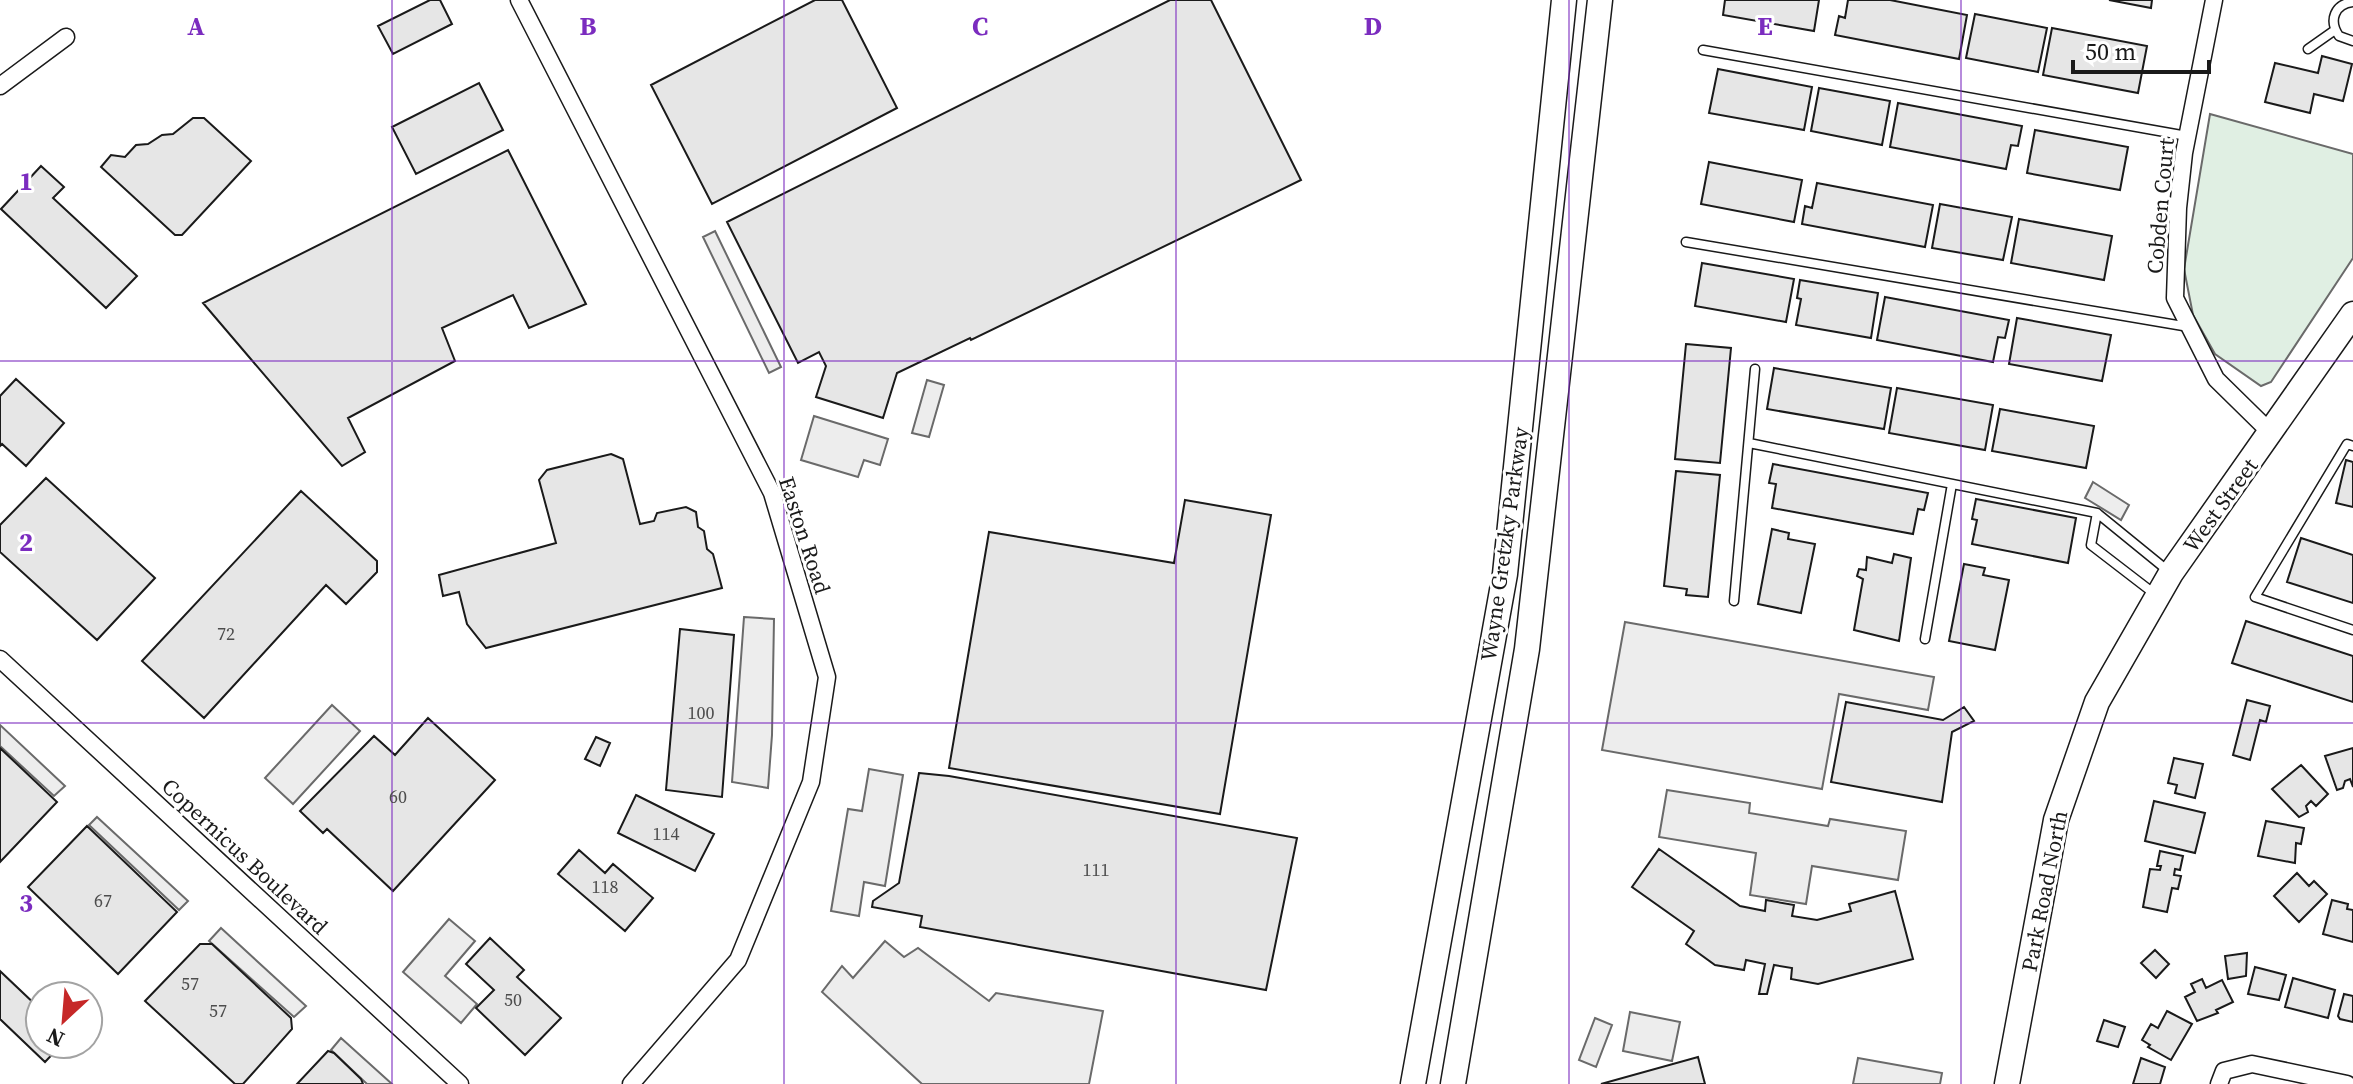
<svg xmlns="http://www.w3.org/2000/svg" width="2353" height="1084" viewBox="0 0 2353 1084" font-family="'Source Serif 4',serif">
<style>
.green{fill:#e0efe3;stroke:#6a6a6a;stroke-width:2}
.parking{fill:#ededed;stroke:#6a6a6a;stroke-width:2}
.building{fill:#e6e6e6;stroke:#1a1a1a;stroke-width:2}
.lines{fill:none;stroke-linecap:round;stroke-linejoin:round}
.lane-casing{stroke:#1a1a1a;stroke-width:11}
.street-casing{stroke:#1a1a1a;stroke-width:19}
.secondary-casing{stroke:#1a1a1a;stroke-width:27}
.lane{stroke:#fff;stroke-width:8}
.street{stroke:#fff;stroke-width:16}
.secondary{stroke:#fff;stroke-width:24}
.grid{fill:none;stroke:#7b2cbf;stroke-width:2;stroke-opacity:0.55}
.labels{text-anchor:middle;dominant-baseline:central;stroke-width:6;stroke-linejoin:round;paint-order:stroke}
.number-label{font-size:18px;fill:#4d4d4d}
.street-label{font-size:22px;fill:#1a1a1a;stroke:#fff}
.grid-label{font-size:26px;text-anchor:middle;font-weight:bold;fill:#7b2cbf;stroke:#fff;stroke-width:6;stroke-linejoin:round;paint-order:stroke}
</style>
<rect width="100%" height="100%" fill="#fff"/>
<path class="green" d="M2210 114 2353 154V258L2271 382 2261 386 2215 354 2193 315 2184 269Z"/>
<path class="parking" d="M715 231 781 367 769 373 703 237Z
M927 380 944 385 929 437 912 433Z
M814 416 888 439 880 465 864 460 858 477 801 460Z
M2093 482 2129 505 2121 520 2085 498Z
M744 617 774 619 772 735 768 788 732 782Z
M1625 622 1934 677 1928 710 1839 694 1822 789 1602 750Z
M332 705 360 731 293 804 265 778Z
M0 725 65 786 54 796 0 746Z
M869 769 903 775 885 886 864 882 859 916 831 911 848 809 862 811Z
M1667 790 1750 803 1749 813 1828 826 1830 819 1906 831 1898 880 1812 866 1806 904 1750 895 1756 853 1659 837Z
M97 817 188 901 179 910 89 825Z
M449 919 475 941 445 976 477 1004 461 1023 403 972Z
M221 928 306 1006 294 1017 209 941Z
M885 941 904 957 918 948 989 1001 996 993 1103 1011 1089 1084H922L822 992 842 966 853 978Z
M1630 1012 1680 1022 1672 1061 1623 1051Z
M1595 1018 1612 1025 1596 1067 1579 1060Z
M341 1038 392 1084H367L331 1050Z
M1858 1058 1942 1073 1940 1084H1853Z"/>
<path class="building" d="M430 0H440L452 24 393 54 378 26Z
M815 0H842L897 108 712 204 651 85Z
M1170 0H1211L1301 180 971 340 970 338 897 373 883 418 816 397 826 366 819 352 798 363 727 222Z
M1725 0H1819L1814 31 1723 15Z
M1848 0H1890L1967 15 1959 59 1835 35 1839 16 1845 18Z
M2109 0H2152L2151 8Z
M1975 14 2047 28 2038 72 1966 58Z
M2052 28 2147 46 2138 93 2043 75Z
M2322 56 2352 64 2343 101 2314 94 2310 113 2265 102 2275 63 2318 73Z
M1718 69 1812 87 1804 130 1709 113Z
M479 83 503 130 416 174 392 127Z
M1819 88 1890 101 1882 145 1811 131Z
M1898 103 2022 126 2018 146 2011 145 2006 169 1890 147Z
M193 118H204L251 161 182 235H175L101 167 111 155 125 157 136 145 148 144 162 135 173 134Z
M2035 130 2128 147 2120 190 2027 173Z
M508 150 586 304 529 328 513 295 442 328 455 361 348 418 365 452 342 466 203 303Z
M1709 162 1802 180 1794 222 1701 204Z
M41 166 64 187 53 198 137 276 106 308 1 209Z
M1817 183 1933 205 1925 247 1802 224 1805 206 1812 208Z
M1940 204 2012 217 2003 260 1932 248Z
M2019 219 2112 236 2104 280 2011 263Z
M1702 263 1794 279 1786 322 1695 306Z
M1800 280 1878 293 1871 338 1796 325 1801 299 1797 298Z
M1885 297 2009 320 2005 338 1998 337 1993 362 1877 340Z
M2017 318 2111 335 2102 381 2009 364Z
M1686 344 1731 348 1720 463 1675 459Z
M1774 368 1891 388 1884 429 1767 409Z
M16 379 64 423 26 466 2 444 0 446V396Z
M1897 388 1993 405 1985 450 1889 433Z
M2000 409 2094 426 2086 468 1992 451Z
M611 454 623 459 640 524 654 521 657 513 686 507 696 512 698 527 704 531 707 549 713 554 722 588 486 648 467 624 459 592 443 596 439 575 556 543 539 480 547 470Z
M2346 460 2353 462V507L2336 503Z
M1773 464 1928 493 1924 510 1918 509 1913 534 1772 508 1776 484 1769 483Z
M1676 471 1720 475 1708 597 1686 595 1687 589 1664 586Z
M46 478 155 578 97 640 0 552V525Z
M301 491 377 561V572L346 604 326 585 204 718 142 661Z
M1976 499 2076 518 2068 563 1972 544 1977 520 1972 519Z
M1185 500 1271 515 1220 814 949 768 989 532 1174 563Z
M1772 529 1789 533 1788 539 1815 544 1801 613 1758 604Z
M2301 538 2353 555V603L2287 582Z
M1894 554 1911 558 1899 641 1854 630 1863 579 1857 576 1859 569 1866 570 1867 557 1892 563Z
M1964 564 1985 568 1983 575 2009 580 1995 650 1949 641Z
M2246 621 2353 656V702L2232 663Z
M680 629 734 635 722 797 666 790Z
M2247 700 2270 706 2266 722 2260 720 2250 760 2233 755Z
M1846 702 1943 720 1964 707 1974 721 1952 732 1942 802 1831 782Z
M428 718 495 780 393 891 327 829 323 833 300 811 374 736 395 755Z
M596 737 610 743 600 766 585 759Z
M0 748 57 802 0 862Z
M2353 748V787L2350 779 2345 781 2343 788 2337 790 2325 756Z
M2174 758 2203 764 2195 798 2175 793 2177 785 2168 783Z
M2301 765 2328 794 2316 806 2311 801 2306 806 2308 812 2299 817 2272 789Z
M919 773 949 776 1297 838 1266 990 920 927 922 916 872 907 873 901 899 883Z
M636 795 714 834 695 871 618 833Z
M2154 801 2205 813 2195 853 2145 841Z
M2266 821 2304 828 2301 844 2296 843 2295 863 2258 856Z
M87 826 177 912 118 974 28 887Z
M1659 849 1740 906 1765 911 1766 900 1794 905 1792 916 1817 920 1851 911 1849 904 1895 891 1913 959 1818 984 1791 979 1792 968 1774 965 1767 994H1759L1765 964 1746 960 1744 970 1715 965 1686 944 1694 931 1632 887Z
M579 850 605 873 613 864 653 898 625 931 558 874Z
M2160 851 2183 856 2180 870 2175 869 2174 875 2181 876 2178 889 2172 888 2167 912 2143 907 2150 869 2160 870 2161 866H2157Z
M2297 873 2309 886 2314 881 2327 894 2299 922 2274 896Z
M2332 900 2348 904 2347 909 2353 910V942L2323 934Z
M490 938 524 970 517 977 561 1018 525 1055 476 1008 494 990 466 964Z
M200 944H212L291 1018 292 1029 243 1084H235L145 1001Z
M2155 950 2169 964 2156 978 2141 963Z
M2247 953 2246 976 2228 979 2225 956Z
M2255 967 2286 975 2279 1000 2248 994Z
M0 971 40 1009V1044H62L45 1062 0 1019Z
M2293 978 2335 990 2328 1018 2285 1007Z
M2202 979 2206 988 2222 980 2233 1002 2216 1010 2218 1013 2197 1021 2185 997 2195 992 2191 984Z
M2344 994 2353 996V1022L2340 1019 2338 1016Z
M2167 1011 2192 1024 2171 1060 2148 1047 2150 1045 2142 1040 2151 1024 2158 1028Z
M2104 1020 2125 1027 2118 1047 2097 1041Z
M328 1051 334 1053 361 1079 363 1084H297Z
M1698 1057 1705 1084H1601Z
M2141 1058 2165 1067 2160 1084H2133Z"/>
<g class="lines">
<defs>
<path id="lane" d="M2353 2C2335 4 2328 20 2339 36L2353 41
M2308 49 2335 30
M1703 50 2187 136
M1686 242 2189 327
M1749 443 2097 513 2167 570
M2353 446 2347 444 2255 597 2353 630
M2097 513 2091 545 2156 595
M1734 601 1755 369
M1925 639 1952 484"/>
<path id="street" d="M519 0 772 493 827 677 811 782 738 960 631 1084
M2214 0 2184 153 2178 208 2175 298 2216 379 2271 433
M0 86 66 37
M0 659 460 1084
M2219 1084 2224 1071 2252 1064 2347 1084"/>
<path id="secondary" d="M1413 1084 1505 574 1564 0
M1453 1084 1527 649 1600 0
M2007 1084 2056 820 2097 702 2171 573 2353 314"/>
</defs>
<use href="#lane" class="lane-casing"/>
<use href="#street" class="street-casing"/>
<use href="#secondary" class="secondary-casing"/>
<use href="#lane" class="lane"/>
<use href="#street" class="street"/>
<use href="#secondary" class="secondary"/>
</g>
<path class="grid" d="M392 0V1084M784 0V1084M1176 0V1084M1569 0V1084M1961 0V1084M0 361H2353M0 723H2353"/>
<g class="labels">
<g class="number-label">
<text x="226" y="633">72</text>
<text x="701" y="712">100</text>
<text x="398" y="796">60</text>
<text x="666" y="833">114</text>
<text x="1096" y="869">111</text>
<text x="605" y="886">118</text>
<text x="103" y="900">67</text>
<text x="190" y="983">57</text>
<text x="513" y="999">50</text>
<text x="218" y="1010">57</text>
</g>
<g class="street-label">
<text transform="translate(2160 206) rotate(-85)">Cobden Court</text>
<text transform="translate(2220 505) rotate(-54)">West Street</text>
<text transform="translate(805 535) rotate(72)">Easton Road</text>
<text transform="translate(1504 544) rotate(-82)">Wayne Gretzky Parkway</text>
<text transform="translate(245 856) rotate(43)">Copernicus Boulevard</text>
<text transform="translate(2044 891) rotate(-79)">Park Road North</text>
</g>
</g>
<g class="grid-label">
<text x="196" y="35">A</text>
<text x="588" y="35">B</text>
<text x="980" y="35">C</text>
<text x="1373" y="35">D</text>
<text x="1765" y="35">E</text>
<text x="26" y="190">1</text>
<text x="26" y="551">2</text>
<text x="26" y="912">3</text>
</g>
<g transform="translate(64 1020) rotate(206)"><circle r="38" fill="#ffffff" stroke="#a3a3a3" stroke-width="2"/>
<path d="M0-6L14 30L0 20L-14 30Z" fill="#c62828"/>
<text y="-12" font-size="22" font-weight="bold" text-anchor="middle" fill="#1a1a1a">N</text>
</g>
<path d="M2073 60v12h136v-12" fill="none" stroke="#1a1a1a" stroke-width="4"/>
<text x="2085" y="60" font-size="24" fill="#1a1a1a" stroke="#ffffff" stroke-width="6" paint-order="stroke">50 m</text>
</svg>
